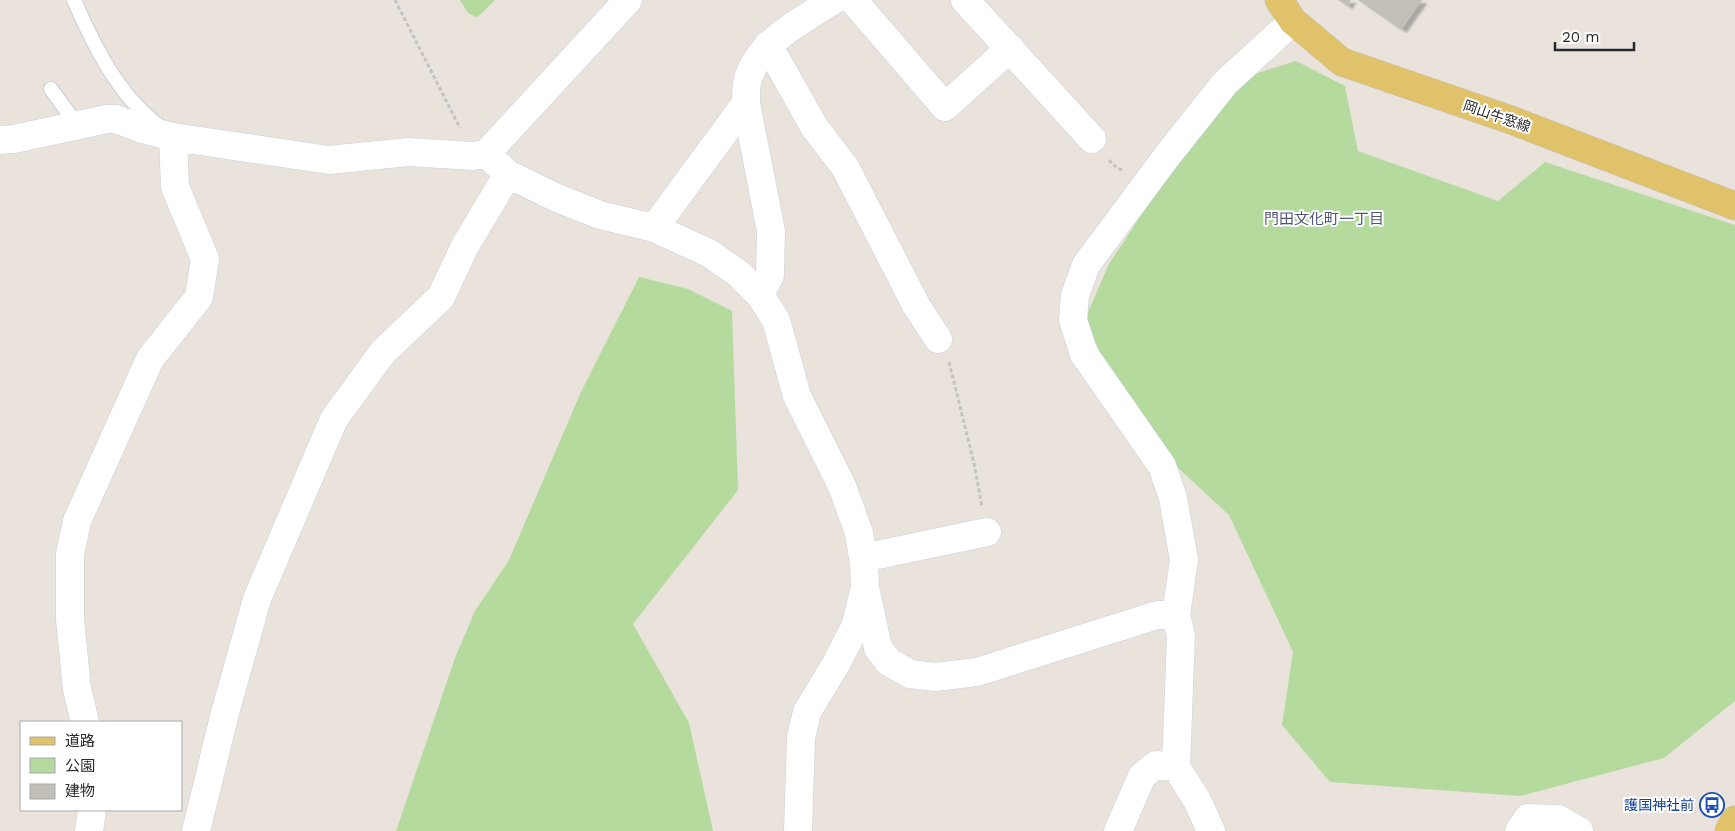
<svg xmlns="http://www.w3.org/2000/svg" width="1735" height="831" viewBox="0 0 1735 831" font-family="'Work Sans','Noto Sans JP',sans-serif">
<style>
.green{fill:#b4da9e}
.building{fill:#c2beb8;filter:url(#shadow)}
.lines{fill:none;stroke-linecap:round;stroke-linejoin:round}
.service-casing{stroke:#cbced9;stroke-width:16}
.minor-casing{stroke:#cbced9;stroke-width:29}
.primary-casing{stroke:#c3c3c3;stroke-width:29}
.path{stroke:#c3c3c3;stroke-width:3;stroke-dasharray:4 2.5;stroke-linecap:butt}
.service{stroke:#fff;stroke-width:14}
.minor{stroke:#fff;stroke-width:28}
.primary{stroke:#e0c26b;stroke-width:28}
.labels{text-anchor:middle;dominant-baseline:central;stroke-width:4;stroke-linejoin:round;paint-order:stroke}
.street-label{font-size:14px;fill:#292929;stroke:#fff}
.transit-label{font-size:14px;fill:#164399;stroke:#fff;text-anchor:end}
.neighbourhood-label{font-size:15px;fill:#4f5674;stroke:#fff}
</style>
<defs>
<filter id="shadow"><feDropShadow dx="5.5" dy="3" stdDeviation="1" flood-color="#0004"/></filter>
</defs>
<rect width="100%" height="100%" fill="#e9e3dc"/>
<path class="green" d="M460 0H495L480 15 475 17 468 13Z
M1296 61 1345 86 1358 151 1498 201 1545 162 1735 225V701L1664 758 1520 796 1330 782 1282 725 1293 652 1229 515 1176 466 1108 369 1085 319 1109 264 1155 194 1248 76Z
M639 277 688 289 732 311 738 490 633 624 689 723 713 831H396L455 658 475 611 509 560 581 392Z"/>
<path class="building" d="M1338 0H1351L1347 6Z
M1358 0H1422L1401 30Z"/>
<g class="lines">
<defs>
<path id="service" d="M74 0C94 46 118 95 159 126
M51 89 77 125"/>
<path id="minor" d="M853 0 945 107 1010 48
M965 0 1092 139
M768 45 815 128 845 167 916 305 938 339
M0 140 14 139 107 119H116L142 129 173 137 329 160 408 152 473 156 486 154 628 0
M486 154 508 174 557 198 600 215 654 228 709 253 739 274 760 295 776 320 797 396 842 486 859 533 864 564 865 588 855 627 836 664 807 712 801 738 798 831
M654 228 746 103
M760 295 770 275 771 231 746 103C746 96 746 89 747 83 755 43 803 20 834 0
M863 558 987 532
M866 592 878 648 889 662 910 674 935 677 977 672 1157 615H1176
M85 722 77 689 70 619V554L77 521 150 359 199 297 205 259 175 187 173 137
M89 831 92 810
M196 831 225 713 257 599 334 419 383 352 441 297 465 246 508 174
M1118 831 1142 776 1156 765 1176 767
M1211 831 1197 800 1176 767 1181 636 1176 615 1184 560 1173 498 1162 466 1084 354 1073 320 1075 295 1086 265 1167 156 1225 83 1293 21
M1519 831 1528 818 1558 819 1579 831"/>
<path id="primary" d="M1279 0 1293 21 1342 62 1511 120 1735 206
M1729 831 1735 820"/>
</defs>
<use href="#service" class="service-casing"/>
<use href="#minor" class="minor-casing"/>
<use href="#primary" class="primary-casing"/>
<path class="path" d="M395 0 460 128
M1109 160 1118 169 1124 170
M949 362 974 463 982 507"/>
<use href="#service" class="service"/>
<use href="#minor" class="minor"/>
<use href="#primary" class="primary"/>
</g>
<defs>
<symbol id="bus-ring" viewBox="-11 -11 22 22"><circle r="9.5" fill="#fff" stroke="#1a4fb4" stroke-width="1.5"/><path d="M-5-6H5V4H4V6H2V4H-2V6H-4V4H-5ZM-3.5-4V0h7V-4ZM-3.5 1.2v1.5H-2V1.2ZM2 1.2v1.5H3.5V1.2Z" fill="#1a4fb4"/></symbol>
</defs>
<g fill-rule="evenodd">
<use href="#bus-ring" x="1698" y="791" width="28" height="28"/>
</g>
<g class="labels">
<g class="street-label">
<text transform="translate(1497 116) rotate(19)">岡山牛窓線</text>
</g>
<g class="transit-label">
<text x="1694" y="805">護国神社前</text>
</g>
<g class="neighbourhood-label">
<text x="1324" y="219">門田文化町一丁目</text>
</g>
</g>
<rect x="20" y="721" width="162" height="90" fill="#ffffff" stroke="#a9a9a9"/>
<rect x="30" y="737" width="25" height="8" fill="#e0c26b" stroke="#a9a9a9"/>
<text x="65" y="746" font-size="15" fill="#292929">道路</text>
<rect x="30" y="758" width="25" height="15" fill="#b4da9e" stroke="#a9a9a9"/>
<text x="65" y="771" font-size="15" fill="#292929">公園</text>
<rect x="30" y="784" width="25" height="15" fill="#c2beb8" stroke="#a9a9a9"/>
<text x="65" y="796" font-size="15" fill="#292929">建物</text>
<path d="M1555 42v8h79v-8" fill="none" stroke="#292929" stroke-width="2.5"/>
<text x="1562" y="42" font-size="15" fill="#292929" stroke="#ffffff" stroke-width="4" paint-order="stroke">20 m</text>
</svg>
